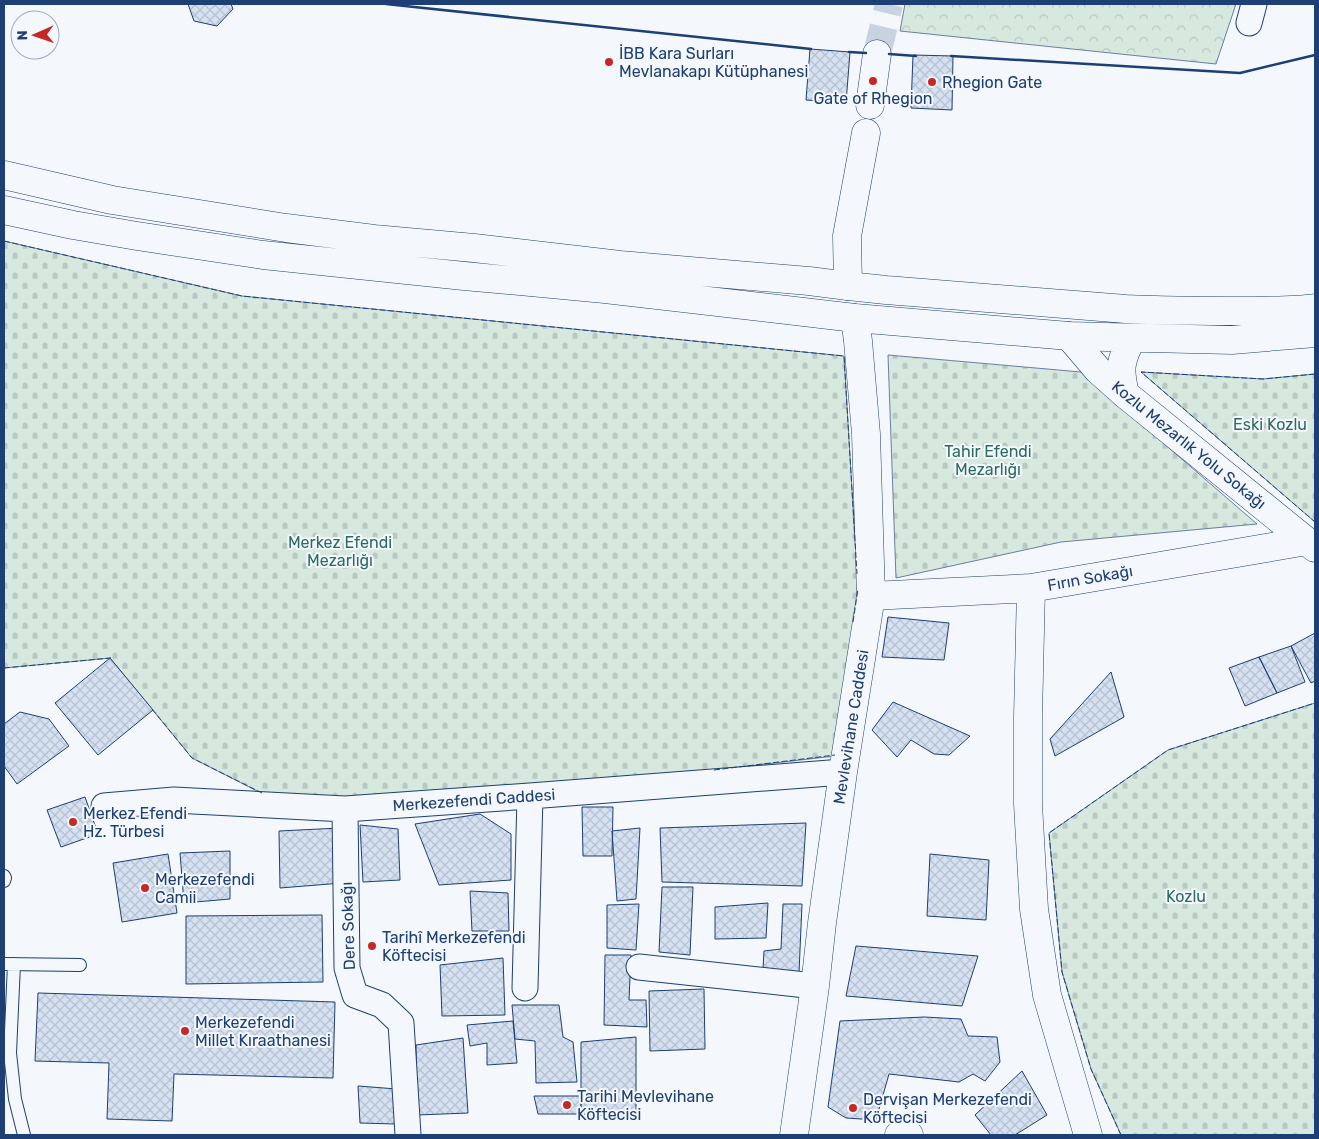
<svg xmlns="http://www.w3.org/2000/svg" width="1319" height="1139" viewBox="0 0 1319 1139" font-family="Rubik,sans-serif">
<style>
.cemetery{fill:url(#cemetery-stones);stroke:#687fa3}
.park{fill:url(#park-crowns);stroke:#687fa3}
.building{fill:url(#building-cross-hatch);stroke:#1d3f73}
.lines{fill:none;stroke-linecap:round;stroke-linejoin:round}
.secondary-tunnel{stroke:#c9d2e0;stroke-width:28;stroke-dasharray:28 14;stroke-linecap:butt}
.service-casing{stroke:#1d3f73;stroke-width:14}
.minor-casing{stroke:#1d3f73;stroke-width:27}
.tertiary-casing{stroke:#1d3f73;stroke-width:29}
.secondary-casing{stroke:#1d3f73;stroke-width:29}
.primary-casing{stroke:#1d3f73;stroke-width:29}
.service{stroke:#f4f7fb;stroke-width:12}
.minor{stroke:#f4f7fb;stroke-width:25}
.tertiary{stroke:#f4f7fb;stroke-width:28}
.secondary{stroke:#f4f7fb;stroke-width:28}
.primary{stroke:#f4f7fb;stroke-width:28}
.fence{stroke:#1d3f73;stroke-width:1;stroke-dasharray:6 2.5;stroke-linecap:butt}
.wall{stroke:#1d3f73;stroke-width:2.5}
.poi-dot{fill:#c62828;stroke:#f4f7fb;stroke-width:2}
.labels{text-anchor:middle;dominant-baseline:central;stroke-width:4;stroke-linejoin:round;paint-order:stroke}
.poi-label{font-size:16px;fill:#1d3f73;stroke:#f4f7fb;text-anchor:start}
.park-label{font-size:16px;fill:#2c6c60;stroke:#f4f7fb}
.street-label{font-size:16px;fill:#1d3f73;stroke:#f4f7fb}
</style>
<defs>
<pattern id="cemetery-stones" width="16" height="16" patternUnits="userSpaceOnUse" patternTransform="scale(1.25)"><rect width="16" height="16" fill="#d7e8df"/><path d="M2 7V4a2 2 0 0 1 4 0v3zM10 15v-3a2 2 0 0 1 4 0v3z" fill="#b8c8c3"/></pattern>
<pattern id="park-crowns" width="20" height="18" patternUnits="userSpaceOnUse" patternTransform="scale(1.25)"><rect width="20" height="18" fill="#d7e8df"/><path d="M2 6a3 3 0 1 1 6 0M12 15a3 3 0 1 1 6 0" fill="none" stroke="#b8c8c3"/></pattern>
<pattern id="building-cross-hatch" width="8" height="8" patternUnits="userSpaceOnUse" patternTransform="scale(1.25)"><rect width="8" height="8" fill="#d5e0f0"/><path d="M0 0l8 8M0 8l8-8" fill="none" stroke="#b6c1d1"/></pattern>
</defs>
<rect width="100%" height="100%" fill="#f4f7fb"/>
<path class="cemetery" d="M4 241 242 296 844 356 858 590 835 756 577 786 342 797 263 794 192 758 110 658 4 668Z
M888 355 1081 372 1257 524 1061 542 896 578Z
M1141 372 1263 379 1315 374V522Z
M1315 703V1135H1121L1091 1069 1062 972 1049 833 1168 750Z"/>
<path class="park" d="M905 4H1236L1216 64 900 31Z"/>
<path class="building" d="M188 4H231L233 9 217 26 194 21Z
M810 49 850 52 846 103 806 100Z
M913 55 953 56 952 110 911 108Z
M888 617 949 623 944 660 882 657Z
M1315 633V681L1311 683 1291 646Z
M1291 646 1305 682 1277 693 1259 657Z
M1259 657 1277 693 1245 706 1229 668Z
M110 658 153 710 98 755 55 703Z
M1111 672 1124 717 1055 756 1050 739Z
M893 702 970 736 949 755 934 754 911 740 897 757 872 730Z
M20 712 49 719 69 746 17 784 4 766V724Z
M85 797 98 834 61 847 47 810Z
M582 807H613L612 856H583Z
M480 814 511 834V880L439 885 415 824Z
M806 823 802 886 662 882 660 828Z
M360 825 398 829 400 880 363 882Z
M340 828 342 883 280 888 279 831Z
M640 828 636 899 617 901 612 831Z
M230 851V899L184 903 180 853Z
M168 854 177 913 122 922 113 863Z
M930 854 989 860 986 920 927 916Z
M662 887H693L690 955 659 952Z
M470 891 508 893 509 931H472Z
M768 903 766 938 715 939V907Z
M639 904 636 950 607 948V905Z
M783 904H802L799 973 763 969 764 951 781 949Z
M322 915 323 982 186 984V916Z
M856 946 978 956 962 1006 846 996Z
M605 955H631L629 1000H646L647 1027 604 1025Z
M503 958 505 1015 442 1016 440 965Z
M704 989 705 1049 650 1051 649 991Z
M38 993 335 1002 333 1078 174 1074 172 1121 107 1119 109 1063 35 1061Z
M512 1005H559L563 1037 573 1042 577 1082 536 1083 535 1041 515 1039Z
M924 1017 961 1019 968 1036 997 1037 1000 1062 985 1081 973 1074 959 1082 889 1074 876 1120 846 1118 828 1107 840 1021Z
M513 1021 517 1063 487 1065V1043L470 1046 467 1025Z
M636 1037V1118L581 1114V1042Z
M463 1038 468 1113 417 1115 416 1045Z
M1022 1071 1047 1115 1015 1135H991L975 1115Z
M358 1086 397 1089 395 1124 360 1123Z
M534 1096H581V1114H538Z"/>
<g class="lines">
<path class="secondary-tunnel" d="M877 54 889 4"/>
<defs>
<path id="service" d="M4 876 5 878 4 881
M4 964 80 965
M14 964 10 1053 15 1099 24 1135"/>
<path id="minor" d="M1249 23 1254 4
M104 806 174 800 345 809 530 796 843 772
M345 809 347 968 355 995 382 1005 401 1023 408 1135
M639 967 815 986
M525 988 530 796"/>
<path id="tertiary" d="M1069 336 1098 370 1125 394 1315 548
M1031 588 1028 717V804L1034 909 1047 995 1088 1135
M871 596 1031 588 1307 541
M794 1135 815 986 822 923 843 772 871 596 866 434 858 341 855 318
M899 1135H909"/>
<path id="secondary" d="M870 105 877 54
M848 286 847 236 866 133"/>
<path id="primary" d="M4 175 112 200 286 228 374 239 474 248 620 265 809 281 848 286 886 290 1126 309C1167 311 1208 311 1250 311 1271 310 1294 311 1315 308
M4 210 73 225 137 236 263 255 464 276 605 289 855 318 1069 336 1106 337 1232 340 1315 333
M1125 394C1119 369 1120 361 1132 338"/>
</defs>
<use href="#service" class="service-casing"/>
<use href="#minor" class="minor-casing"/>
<use href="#tertiary" class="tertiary-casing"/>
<use href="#secondary" class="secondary-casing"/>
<use href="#primary" class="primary-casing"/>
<use href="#service" class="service"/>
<use href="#minor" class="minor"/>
<use href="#tertiary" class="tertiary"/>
<use href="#secondary" class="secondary"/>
<use href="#primary" class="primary"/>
<path class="fence" d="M4 241 242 296 844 356 857 574
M1315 374 1263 379 1141 372 1315 522
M853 622 858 589
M4 668 111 658
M152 709 192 758 262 793
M714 770 835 755
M1121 1135 1091 1069 1062 972 1049 833 1168 750 1315 703"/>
<path class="wall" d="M386 4 811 49
M849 52 866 53
M889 54 916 56
M951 56 1240 73 1315 55"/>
</g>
<g class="poi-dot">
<circle cx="609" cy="62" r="5"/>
<circle cx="873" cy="81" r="5"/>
<circle cx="932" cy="82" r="5"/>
<circle cx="73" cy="822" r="5"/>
<circle cx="145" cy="888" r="5"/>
<circle cx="372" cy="946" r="5"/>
<circle cx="185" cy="1031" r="5"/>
<circle cx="567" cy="1105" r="5"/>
<circle cx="853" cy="1108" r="5"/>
</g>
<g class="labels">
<g class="poi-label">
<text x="619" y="53">İBB Kara Surları<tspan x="619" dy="18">Mevlanakapı Kütüphanesi</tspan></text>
<text x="942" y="82">Rhegion Gate</text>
<text x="873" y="98" text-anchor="middle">Gate of Rhegion</text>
<text x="83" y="813">Merkez Efendi<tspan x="83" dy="18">Hz. Türbesi</tspan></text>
<text x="155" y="879">Merkezefendi<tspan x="155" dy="18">Camii</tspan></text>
<text x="382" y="937">Tarihî Merkezefendi<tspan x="382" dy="18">Köftecisi</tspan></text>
<text x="195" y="1022">Merkezefendi<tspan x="195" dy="18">Millet Kıraathanesi</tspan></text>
<text x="577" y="1096">Tarihi Mevlevihane<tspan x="577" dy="18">Köftecisi</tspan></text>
<text x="863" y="1099">Dervişan Merkezefendi<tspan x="863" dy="18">Köftecisi</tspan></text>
</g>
<g class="park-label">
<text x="1270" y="424">Eski Kozlu</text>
<text x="988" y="451">Tahir Efendi<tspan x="988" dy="18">Mezarlığı</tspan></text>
<text x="340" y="542">Merkez Efendi<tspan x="340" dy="18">Mezarlığı</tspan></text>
<text x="1186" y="896">Kozlu</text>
</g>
<g class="street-label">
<text transform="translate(1189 445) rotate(39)">Kozlu Mezarlık Yolu Sokağı</text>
<text transform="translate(1090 578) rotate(-10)">Fırın Sokağı</text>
<text transform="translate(851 727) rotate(-81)">Mevlevihane Caddesi</text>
<text transform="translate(474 800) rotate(-4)">Merkezefendi Caddesi</text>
<text transform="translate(348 926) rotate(-92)">Dere Sokağı</text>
</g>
</g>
<rect width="1319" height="1139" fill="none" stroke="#1d3f73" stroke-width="10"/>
<g transform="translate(35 35) rotate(268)"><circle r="24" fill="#f4f7fb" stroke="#9eadc5"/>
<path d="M0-4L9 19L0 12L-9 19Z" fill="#c62828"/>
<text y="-8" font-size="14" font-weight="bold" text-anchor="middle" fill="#1d3f73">N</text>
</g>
</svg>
